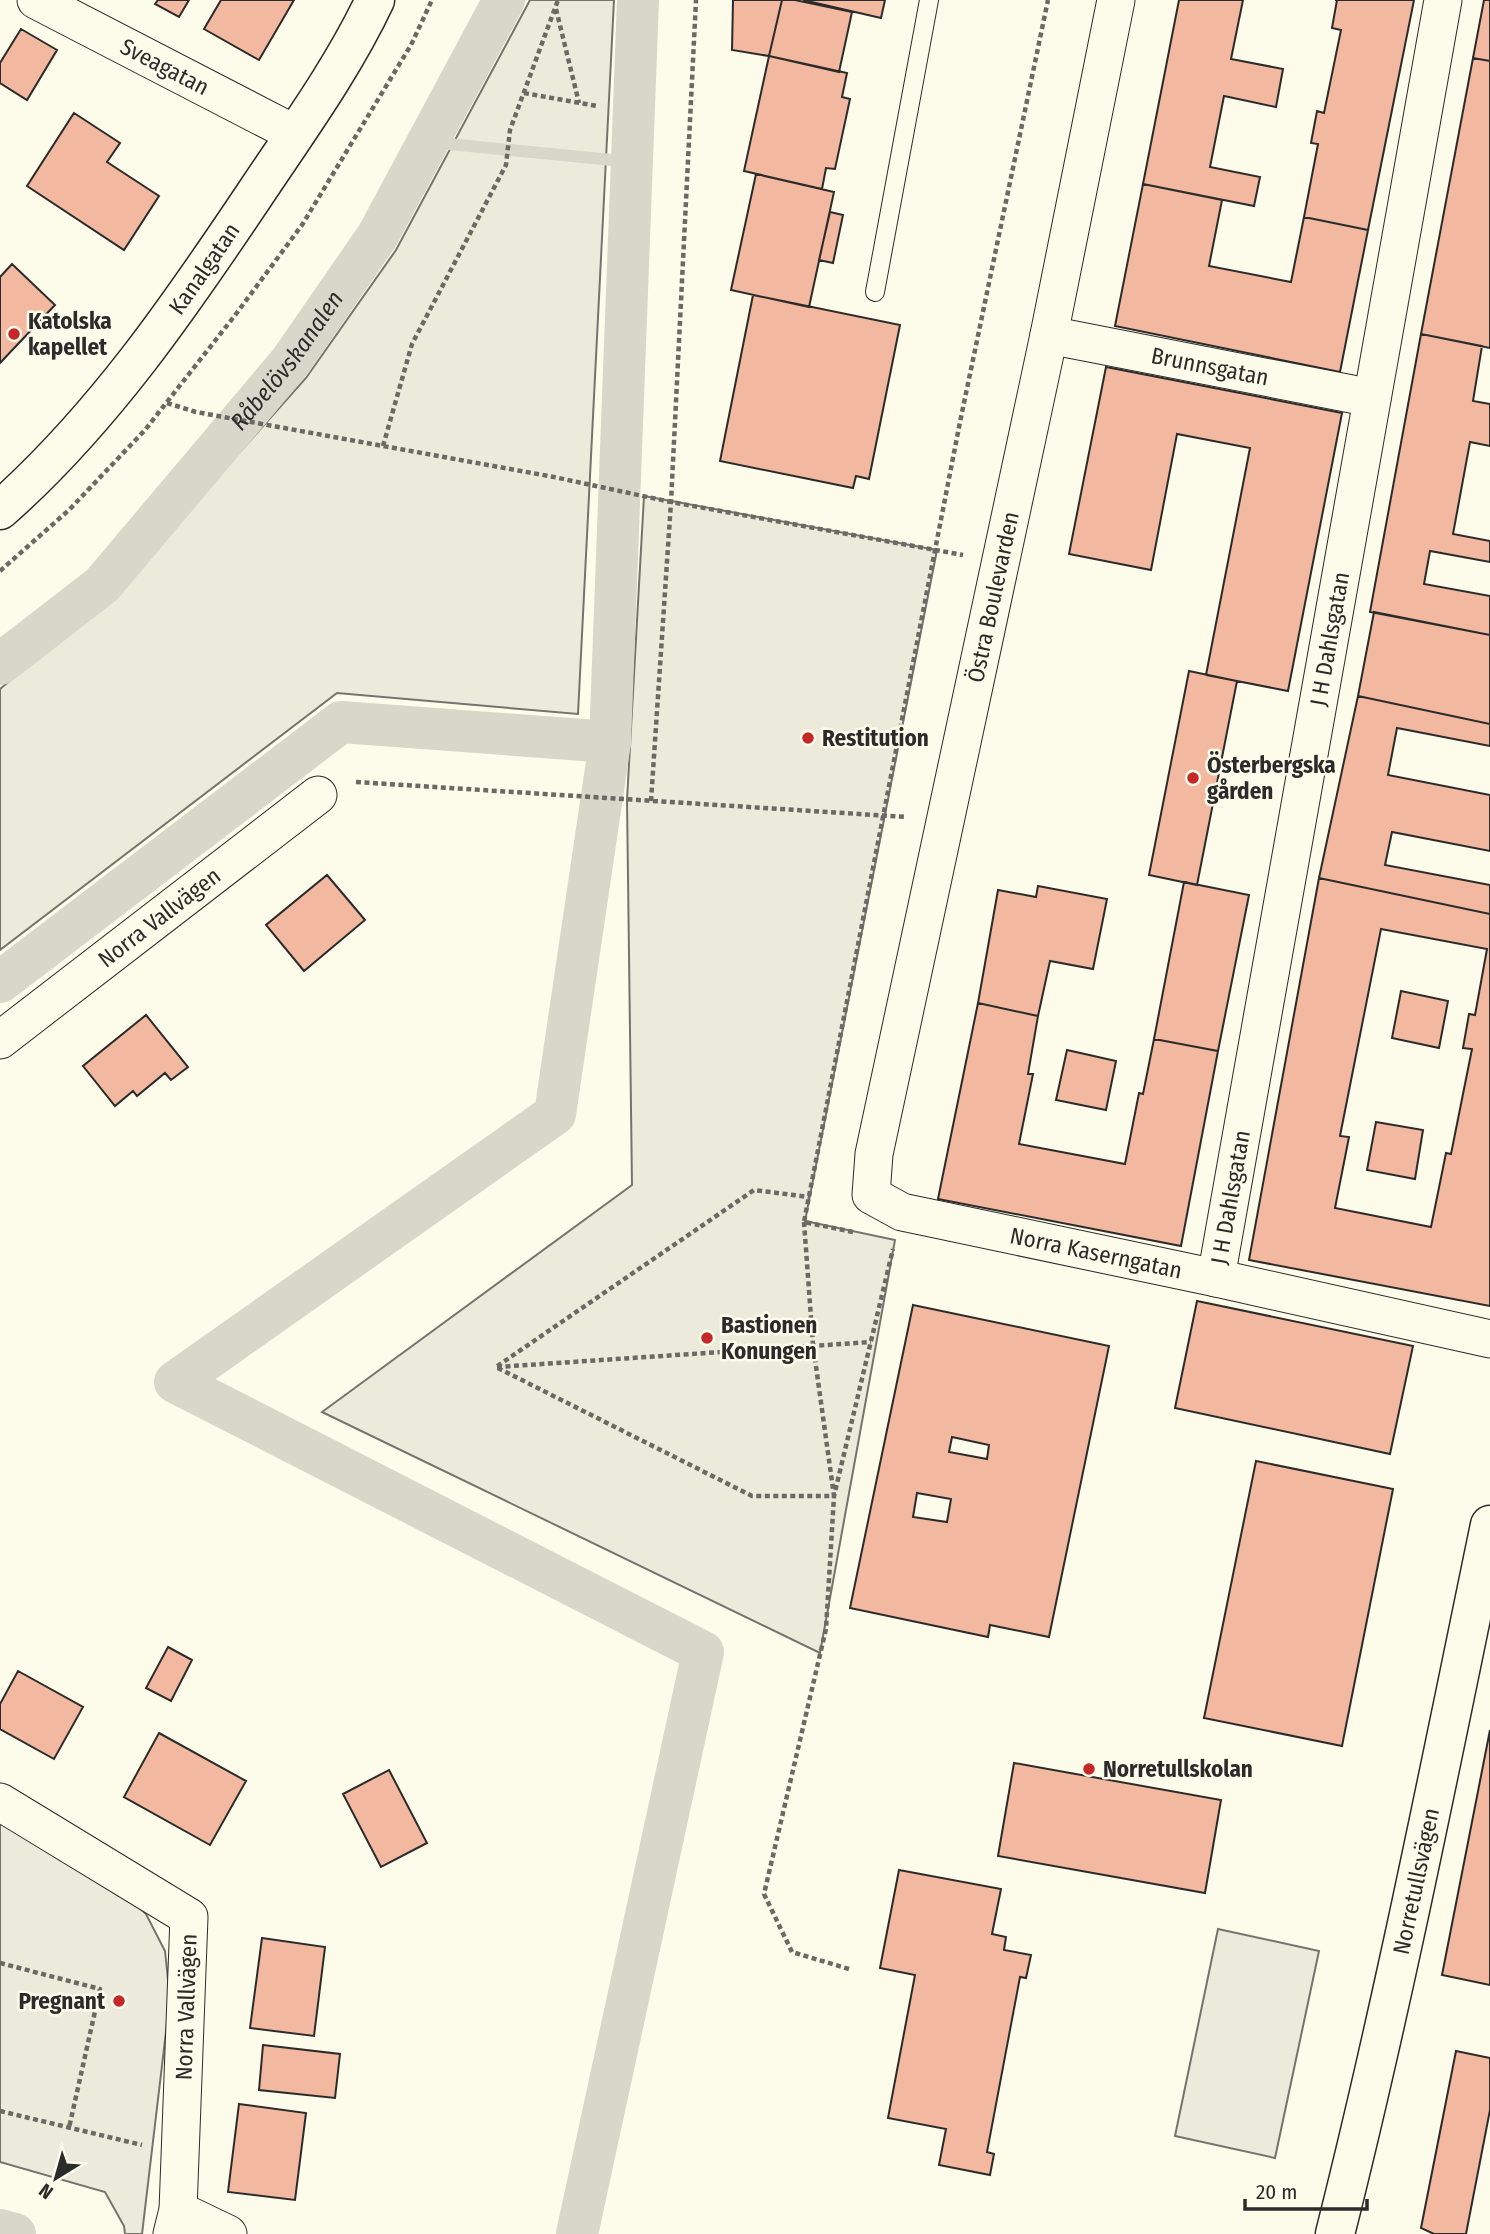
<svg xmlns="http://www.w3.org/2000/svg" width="1490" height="2234" viewBox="0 0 1490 2234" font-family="'Fira Sans Condensed',sans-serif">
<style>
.green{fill:#ecebdb;stroke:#74746e;stroke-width:2}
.parking{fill:#eceadb;stroke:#74746e;stroke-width:2}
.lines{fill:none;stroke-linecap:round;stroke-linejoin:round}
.stream{stroke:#d8d7c9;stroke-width:12}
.canal{stroke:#d8d7c9;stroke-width:42}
.building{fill:#f2b8a0;stroke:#2b2b2b;stroke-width:2;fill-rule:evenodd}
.service-casing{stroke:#2b2b2b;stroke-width:20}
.minor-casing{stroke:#2b2b2b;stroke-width:39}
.tertiary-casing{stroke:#2b2b2b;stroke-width:41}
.path{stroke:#6a6964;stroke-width:4.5;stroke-dasharray:5 3.5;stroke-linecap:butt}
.service{stroke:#fdfbea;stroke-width:18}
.minor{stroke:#fdfbea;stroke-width:37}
.tertiary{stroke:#fdfbea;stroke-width:38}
.poi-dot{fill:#c62828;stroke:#fdfbea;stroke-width:2.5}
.labels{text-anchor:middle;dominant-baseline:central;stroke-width:5;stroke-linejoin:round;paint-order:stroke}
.street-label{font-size:23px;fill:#2b2b2b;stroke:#fdfbea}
.poi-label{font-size:23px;font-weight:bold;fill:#2b2b2b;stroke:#fdfbea;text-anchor:start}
.water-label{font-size:24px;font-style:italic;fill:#2b2b2b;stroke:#fdfbea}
</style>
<rect width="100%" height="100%" fill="#fdfbea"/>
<path class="green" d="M530 0H614L578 714 337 693 0 950V689L112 595 306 378 396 250Z
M644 496 937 550 805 1221 895 1240 820 1653 322 1412 632 1185 627 800Z
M0 1820 115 1885 146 1914 165 1951 170 1998 142 2234H125L124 2226 105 2192 0 2162Z"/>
<path class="parking" d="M1218 1929 1319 1951 1275 2158 1175 2136Z"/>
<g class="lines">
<path class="stream" d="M428 142 632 162"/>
<g class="canal">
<path id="s1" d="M0 664 102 585 291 361 378 235 504 0"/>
<path d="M0 982 341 722 610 742"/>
<path d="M0 2230 15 2234"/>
<path d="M577 2234 703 1652 175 1382 555 1114 610 742 638 0"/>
</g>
</g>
<path class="building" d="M158 0H189L179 17 155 4Z
M221 0H294L259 60 204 29Z
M733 0H782L769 56 732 50Z
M782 0H795L852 12 839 72 769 56Z
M803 0H885L881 18Z
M1179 0H1243L1231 59 1283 69 1276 107 1224 96 1210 167 1260 177 1254 206 1143 184Z
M1335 0H1414L1368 230 1304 217 1318 144 1311 143 1317 111 1324 113 1341 30 1332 28 1337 0Z
M1484 0H1490V61L1473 58Z
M21 29 57 50 27 100 0 83V63Z
M769 56 847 73 842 97 850 99 835 169 826 168 822 189 744 171Z
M1473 58 1490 61V348L1421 334Z
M74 113 120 143 107 162 159 196 124 250 27 186Z
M756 174 834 192 809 307 731 290Z
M1143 184 1222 200 1209 266 1291 282 1304 217 1368 230 1340 372 1115 326Z
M830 212 843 215 833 263 819 260Z
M12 264 55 305 0 363V277Z
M753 295 900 325 869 479 856 476 853 488 720 461Z
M1421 334 1482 346 1473 401 1490 404V446L1470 442 1453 534 1490 541V562L1430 551 1424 584 1490 596V635L1370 612Z
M1106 367 1342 413 1288 691 1206 675 1250 448 1177 434 1151 570 1069 554Z
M1374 612 1490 635V724L1358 696Z
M1189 671 1237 681 1197 885 1149 875Z
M1358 696 1490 724V746L1397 728 1388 775 1490 795V851L1392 832 1385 865 1490 885V914L1319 878Z
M327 875 365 920 304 971 266 925Z
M1319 878 1490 914V1306L1249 1260ZM1381 929 1487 949 1475 1015 1469 1014 1463 1048 1472 1049 1451 1154 1446 1153 1431 1227 1335 1208 1349 1137 1340 1136Z
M1184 882 1249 895 1218 1051 1154 1039Z
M1038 886 1107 899 1093 969 1050 961 1038 1016 978 1003 998 890 1036 897Z
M1401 991 1448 1001 1439 1048 1392 1038Z
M978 1003 1038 1016 1028 1074H1033L1019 1144 1125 1164 1139 1093 1143 1094 1154 1039 1218 1051 1181 1246 938 1199Z
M146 1015 188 1067 171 1080 165 1073 137 1096 133 1091 115 1106 83 1066Z
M1067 1050 1116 1061 1106 1110 1056 1100Z
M1376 1122 1423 1130 1415 1179 1367 1170Z
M1197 1301 1413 1346 1390 1454 1175 1408Z
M913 1305 1109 1346 1049 1637 990 1625 988 1637 850 1608ZM952 1437 989 1445 987 1459 949 1452ZM917 1493 951 1499 947 1522 913 1517Z
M1256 1461 1393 1489 1342 1746 1204 1718Z
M168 1647 192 1660 171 1701 146 1688Z
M18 1671 83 1707 54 1759 0 1729V1704Z
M1490 1730V1985L1442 1975Z
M159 1733 246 1781 210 1845 124 1797Z
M1014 1763 1221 1800 1205 1893 998 1856Z
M389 1770 427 1843 381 1867 343 1794Z
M899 1870 1001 1889 992 1934 1006 1937 1004 1950 1031 1955 1026 1978 1020 1977 987 2152 994 2154 990 2175 939 2165 946 2129 888 2118 915 1975 880 1968Z
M262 1938 325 1947 314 2036 250 2028Z
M263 2045 340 2054 335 2098 259 2090Z
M1456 2051 1490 2058V2110L1466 2234H1434L1421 2228Z
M239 2104 306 2113 295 2200 228 2192Z"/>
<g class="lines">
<defs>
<path id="service" d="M875 292 929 0"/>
<g id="minor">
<path id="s2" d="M36 0 295 134"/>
<path id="s3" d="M1116 0 1049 335 874 1154 871 1195 902 1212 1216 1278 1490 1339"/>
<path id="s4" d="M1049 335 1372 398"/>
<path id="s5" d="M0 1040 318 795"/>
<path id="s6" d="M1216 1278 1443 0"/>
<path d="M0 1802 189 1917 178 2210 172 2234"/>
<path d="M178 2210 228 2234"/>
</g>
<g id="tertiary">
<path id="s7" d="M0 510C102 420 180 306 255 194 297 131 343 68 375 0"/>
<path id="s8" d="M1335 2234C1394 2000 1441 1762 1490 1525"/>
</g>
</defs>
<use href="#service" class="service-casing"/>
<use href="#minor" class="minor-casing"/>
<use href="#tertiary" class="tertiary-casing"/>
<path class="path" d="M556 9 579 103
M524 93 597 106
M167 403 196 412 554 477 671 502 963 555
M383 446 412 344 506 165 510 130 558 0
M0 571 69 510 145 430 236 314 302 225 411 45 432 0
M356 782 906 817
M651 801 671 502 696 0
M804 1222 813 1345 834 1496H752L496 1367 754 1190 809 1197
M853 1232 804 1222 960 422 1048 0
M497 1367 871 1342
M0 1963 100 1989 69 2128
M849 1969 792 1952 764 1894 826 1629 834 1496 893 1249
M0 2111 142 2145"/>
<use href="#service" class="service"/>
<use href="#minor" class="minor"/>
<use href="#tertiary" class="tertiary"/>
</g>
<g class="poi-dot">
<circle cx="14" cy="334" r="7"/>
<circle cx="808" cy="738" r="7"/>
<circle cx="1193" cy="778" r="7"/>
<circle cx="707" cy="1338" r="7"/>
<circle cx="1089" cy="1769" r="7"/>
<circle cx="119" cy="2001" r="7"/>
</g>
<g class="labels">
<g class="street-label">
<text stroke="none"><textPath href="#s2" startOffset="145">Sveagatan</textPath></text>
<text stroke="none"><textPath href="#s7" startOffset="317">Kanalgatan</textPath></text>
<text stroke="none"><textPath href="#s4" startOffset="164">Brunnsgatan</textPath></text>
<text transform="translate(993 597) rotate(-78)">Östra Boulevarden</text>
<text stroke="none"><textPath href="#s6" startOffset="649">J H Dahlsgatan</textPath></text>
<text stroke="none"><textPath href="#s5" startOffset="201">Norra Vallvägen</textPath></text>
<text stroke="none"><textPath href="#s6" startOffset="82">J H Dahlsgatan</textPath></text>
<text stroke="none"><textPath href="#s3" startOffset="1454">Norra Kaserngatan</textPath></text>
<text stroke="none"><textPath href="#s8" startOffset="362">Norretullsvägen</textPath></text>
<text transform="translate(186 2007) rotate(-88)">Norra Vallvägen</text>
</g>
<g class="poi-label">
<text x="28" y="321">Katolska<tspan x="28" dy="26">kapellet</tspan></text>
<text x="822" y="738">Restitution</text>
<text x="1207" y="765">Österbergska<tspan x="1207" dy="26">gården</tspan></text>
<text x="721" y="1325">Bastionen<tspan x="721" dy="26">Konungen</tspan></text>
<text x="1103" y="1769">Norretullskolan</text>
<text x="105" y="2001" text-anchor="end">Pregnant</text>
</g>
<g class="water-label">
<text stroke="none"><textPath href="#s1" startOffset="420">Råbelövskanalen</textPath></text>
</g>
</g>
<g transform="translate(56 2178) rotate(217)" stroke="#fdfbea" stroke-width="5" paint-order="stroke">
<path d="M0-5L12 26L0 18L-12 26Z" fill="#2b2b2b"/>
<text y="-10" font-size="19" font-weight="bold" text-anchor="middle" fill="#2b2b2b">N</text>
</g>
<path d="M1245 2199v10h122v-10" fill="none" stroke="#2b2b2b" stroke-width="3.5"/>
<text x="1256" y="2199" font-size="21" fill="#2b2b2b" stroke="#fdfbea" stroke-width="5" paint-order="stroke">20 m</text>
</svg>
